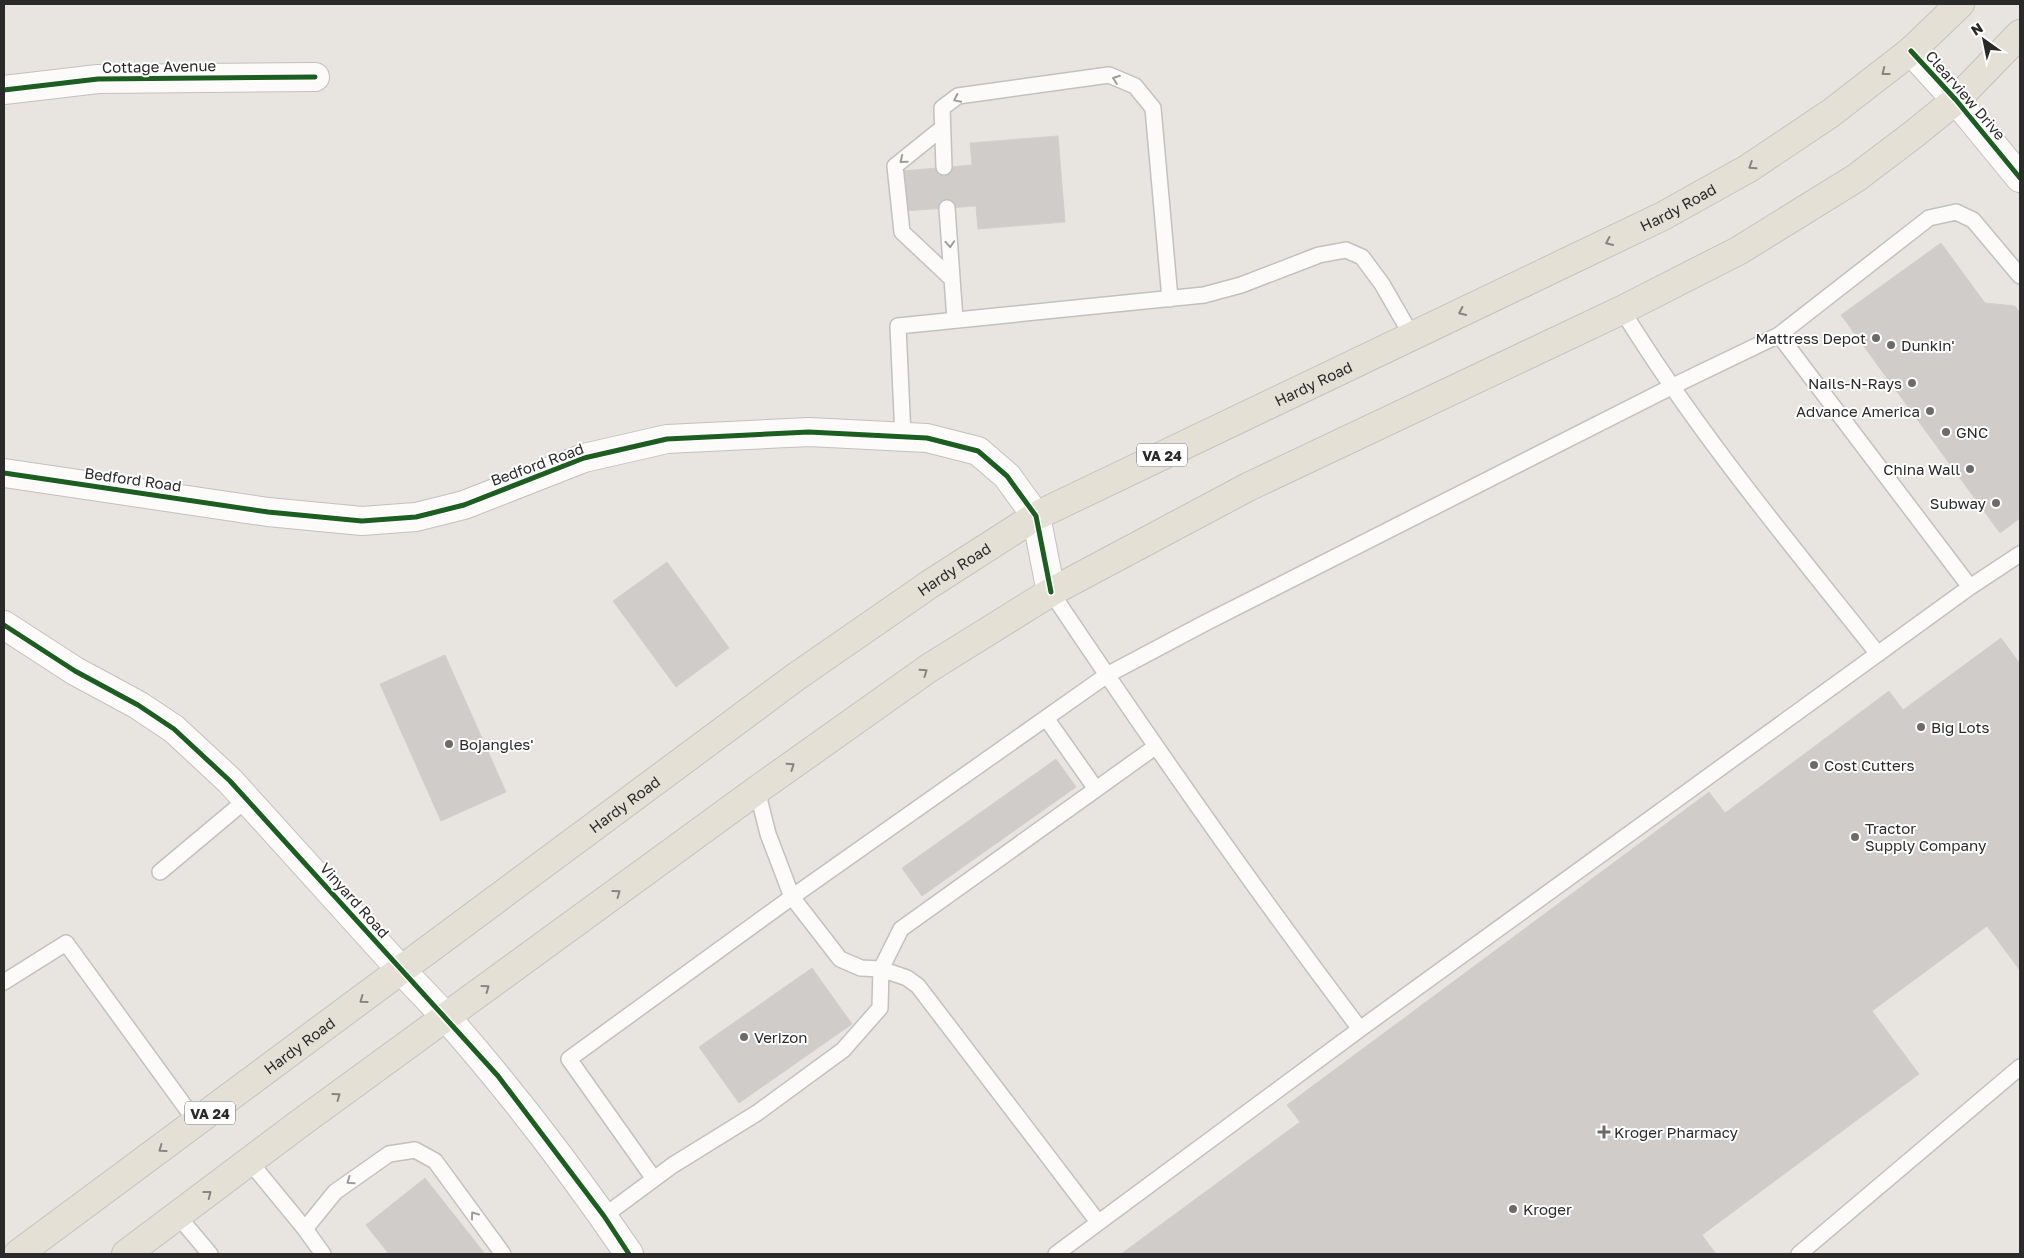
<svg xmlns="http://www.w3.org/2000/svg" width="2024" height="1258" viewBox="0 0 2024 1258" font-family="'Golos Text',sans-serif">
<style>
.building{fill:#cfccc9;stroke:#d3d0cc}
.lines{fill:none;stroke-linecap:round;stroke-linejoin:round}
.lane-casing{stroke:#c2c1c1;stroke-width:18}
.street-casing{stroke:#c2c1c1;stroke-width:30}
.secondary-casing{stroke:#c2c1c1;stroke-width:30}
.primary-casing{stroke:#c4c3c1;stroke-width:30}
.lane{stroke:#fcfbfa;stroke-width:15}
.street{stroke:#fcfbfa;stroke-width:28}
.secondary{stroke:#fcfbfa;stroke-width:28}
.primary{stroke:#e5e0d5;stroke-width:28}
.cycleway-casing{stroke:#fff;stroke-width:8}
.cycleway{stroke:#1b5e20;stroke-width:5}
.oneway{stroke:#888580}
.oneway2{stroke:#9e9d9c}
.poi-dot{fill:#6c6b6a;stroke:#fff;stroke-width:2}
.labels{text-anchor:middle;dominant-baseline:central;stroke-width:4;stroke-linejoin:round;paint-order:stroke}
.shield{fill:#fff;stroke:#6a6a6a;stroke-width:1}
.shield-label{font-size:14px;font-weight:bold;fill:#2a2a2a}
.street-label{font-size:15px;fill:#2a2a2a;stroke:#fff}
.poi-label{font-size:15px;fill:#2a2a2a;stroke:#fff;text-anchor:start}
</style>
<rect width="100%" height="100%" fill="#e8e4e0"/>
<path class="building" d="M1058 136 1065 222 978 229 976 206 904 211 902 171 972 165 970 143Z
M1941 243 1985 303 2015 306 2020 313V518L2000 533 1841 315Z
M667 562 729 648 676 687 613 601Z
M2001 638 2020 664V968L2019 969 1987 926 1872 1011 1919 1074 1702 1235 1716 1254H1121L1300 1122 1287 1105 1709 792 1725 813 1889 691 1903 710Z
M445 655 506 792 441 821 380 684Z
M1056 759 1076 787 922 896 902 868Z
M812 968 852 1024 739 1103 699 1047Z
M425 1178 485 1254H389L366 1225Z"/>
<g class="lines">
<defs>
<path id="lane" d="M941 129 895 166 902 232 952 279
M944 167 942 108 958 96 1109 75 1135 86 1153 108 1170 299
M947 208 955 320
M1622 310C1697 432 1789 542 1878 654
M1779 335 1929 218 1956 212 1973 220 2020 276
M903 437 898 326 1204 295 1241 285 1319 255 1346 250 1362 257 1382 284 1412 336
M1051 592C1150 740 1252 886 1360 1029
M1046 718 1096 789
M757 790 768 834 792 897 840 959 861 968 881 969 907 978 918 986 1098 1222
M160 872 246 800
M4 982 66 943 197 1123
M250 1162 305 1229
M654 1179 569 1059 792 897 1107 675 1205 623 1671 387 1779 335 1970 587
M178 1216 210 1254
M604 1216 673 1165 757 1113 843 1050 880 1008 881 969 901 929 1155 747
M323 1254 305 1229 335 1192 389 1154 415 1150 435 1161 503 1254
M1056 1254 1360 1029 1970 587 2020 554
M1799 1254 2020 1067"/>
<path id="street" d="M1911 51 1956 100 2020 178
M4 90 98 79 315 77
M4 473 268 512 362 521 416 517 464 505 584 458 667 439 809 432 927 438 978 451 1007 476 1036 516 1051 592
M446 1017C512 1092 573 1172 629 1254"/>
<path id="secondary" d="M4 625 75 671 138 705 174 729 230 781 402 971 446 1017"/>
<g id="primary">
<path id="s1" d="M18 1254 797 676 930 584 1036 516 1663 216 1749 168 1831 113 1911 51 1960 4"/>
<path d="M126 1254 299 1124 757 790 929 668 1051 592 1248 487 1622 310 1738 251 1856 178 1914 134 1956 100 2020 34"/>
</g>
</defs>
<use href="#lane" class="lane-casing"/>
<use href="#street" class="street-casing"/>
<use href="#secondary" class="secondary-casing"/>
<use href="#primary" class="primary-casing"/>
<use href="#lane" class="lane"/>
<use href="#street" class="street"/>
<use href="#secondary" class="secondary"/>
<use href="#primary" class="primary"/>
<defs>
<path id="cycleway" d="M1911 51 1956 100 2020 178
M4 90 98 79 315 77
M4 473 268 512 362 521 416 517 464 505 584 458 667 439 809 432 927 438 978 451 1007 476 1036 516 1051 592
M4 625 75 671 138 705 174 729 230 781 498 1076 604 1216 629 1254"/>
</defs>
<use href="#cycleway" class="cycleway-casing"/>
<use href="#cycleway" class="cycleway"/>
</g>
<defs><path id="oneway-chevron" d="M-2-3.5L2.5 0L-2 3.5" fill="none" stroke-width="1.6" stroke-linecap="round" stroke-linejoin="round" transform="scale(1.25)"/></defs>
<g class="oneway">
<use href="#oneway-chevron" transform="translate(1885 72) rotate(142)"/>
<use href="#oneway-chevron" transform="translate(1752 166) rotate(147)"/>
<use href="#oneway-chevron" transform="translate(1609 242) rotate(155)"/>
<use href="#oneway-chevron" transform="translate(1462 312) rotate(155)"/>
<use href="#oneway-chevron" transform="translate(924 672) rotate(-35)"/>
<use href="#oneway-chevron" transform="translate(791 766) rotate(-35)"/>
<use href="#oneway-chevron" transform="translate(617 893) rotate(-36)"/>
<use href="#oneway-chevron" transform="translate(486 988) rotate(-36)"/>
<use href="#oneway-chevron" transform="translate(363 1000) rotate(144)"/>
<use href="#oneway-chevron" transform="translate(337 1096) rotate(-36)"/>
<use href="#oneway-chevron" transform="translate(162 1149) rotate(144)"/>
<use href="#oneway-chevron" transform="translate(208 1194) rotate(-38)"/>
</g>
<g class="oneway2">
<use href="#oneway-chevron" transform="translate(1116 79) rotate(-160)"/>
<use href="#oneway-chevron" transform="translate(957 99) rotate(154)"/>
<use href="#oneway-chevron" transform="translate(903 160) rotate(141)"/>
<use href="#oneway-chevron" transform="translate(950 244) rotate(86)"/>
<use href="#oneway-chevron" transform="translate(350 1181) rotate(145)"/>
<use href="#oneway-chevron" transform="translate(474 1215) rotate(-126)"/>
</g>
<g class="poi-dot">
<circle cx="1876" cy="338" r="5"/>
<circle cx="1891" cy="345" r="5"/>
<circle cx="1912" cy="383" r="5"/>
<circle cx="1930" cy="411" r="5"/>
<circle cx="1946" cy="432" r="5"/>
<circle cx="1970" cy="469" r="5"/>
<circle cx="1996" cy="503" r="5"/>
<circle cx="1921" cy="727" r="5"/>
<circle cx="449" cy="744" r="5"/>
<circle cx="1814" cy="765" r="5"/>
<circle cx="1855" cy="837" r="5"/>
<circle cx="744" cy="1037" r="5"/>
<path d="M1601.5 1124.5h5v5h5v5h-5v5h-5v-5h-5v-5h5z"/>
<circle cx="1513" cy="1209" r="5"/>
</g>
<g class="labels">
<g class="shield">
<rect x="1137" y="443.5" width="50" height="23" rx="4"/>
<rect x="185" y="1101.5" width="50" height="23" rx="4"/>
</g>
<g class="shield-label">
<text x="1162" y="455">VA 24</text>
<text x="210" y="1113">VA 24</text>
</g>
<g class="street-label">
<text transform="translate(159 66) rotate(-1)">Cottage Avenue</text>
<text transform="translate(1966 95) rotate(49)">Clearview Drive</text>
<text stroke="none"><textPath href="#s1" startOffset="1970">Hardy Road</textPath></text>
<text stroke="none"><textPath href="#s1" startOffset="1565">Hardy Road</textPath></text>
<text transform="translate(537 464) rotate(-20)">Bedford Road</text>
<text transform="translate(133 479) rotate(8)">Bedford Road</text>
<text stroke="none"><textPath href="#s1" startOffset="1160">Hardy Road</textPath></text>
<text stroke="none"><textPath href="#s1" startOffset="755">Hardy Road</textPath></text>
<text transform="translate(355 900) rotate(48)">Vinyard Road</text>
<text stroke="none"><textPath href="#s1" startOffset="350">Hardy Road</textPath></text>
</g>
<g class="poi-label">
<text x="1866" y="338" text-anchor="end">Mattress Depot</text>
<text x="1901" y="345">Dunkin'</text>
<text x="1902" y="383" text-anchor="end">Nails-N-Rays</text>
<text x="1920" y="411" text-anchor="end">Advance America</text>
<text x="1956" y="432">GNC</text>
<text x="1960" y="469" text-anchor="end">China Wall</text>
<text x="1986" y="503" text-anchor="end">Subway</text>
<text x="1931" y="727">Big Lots</text>
<text x="459" y="744">Bojangles'</text>
<text x="1824" y="765">Cost Cutters</text>
<text x="1865" y="828">Tractor<tspan x="1865" dy="17">Supply Company</tspan></text>
<text x="754" y="1037">Verizon</text>
<text x="1614" y="1132">Kroger Pharmacy</text>
<text x="1523" y="1209">Kroger</text>
</g>
</g>
<rect width="2024" height="1258" fill="none" stroke="#2a2a2a" stroke-width="10"/>
<g transform="translate(1984 40) rotate(327)" stroke="#ffffff" stroke-width="4" paint-order="stroke">
<path d="M0-4L9 19L0 12L-9 19Z" fill="#2a2a2a"/>
<text y="-8" font-size="14" font-weight="bold" text-anchor="middle" fill="#2a2a2a">N</text>
</g>
</svg>
